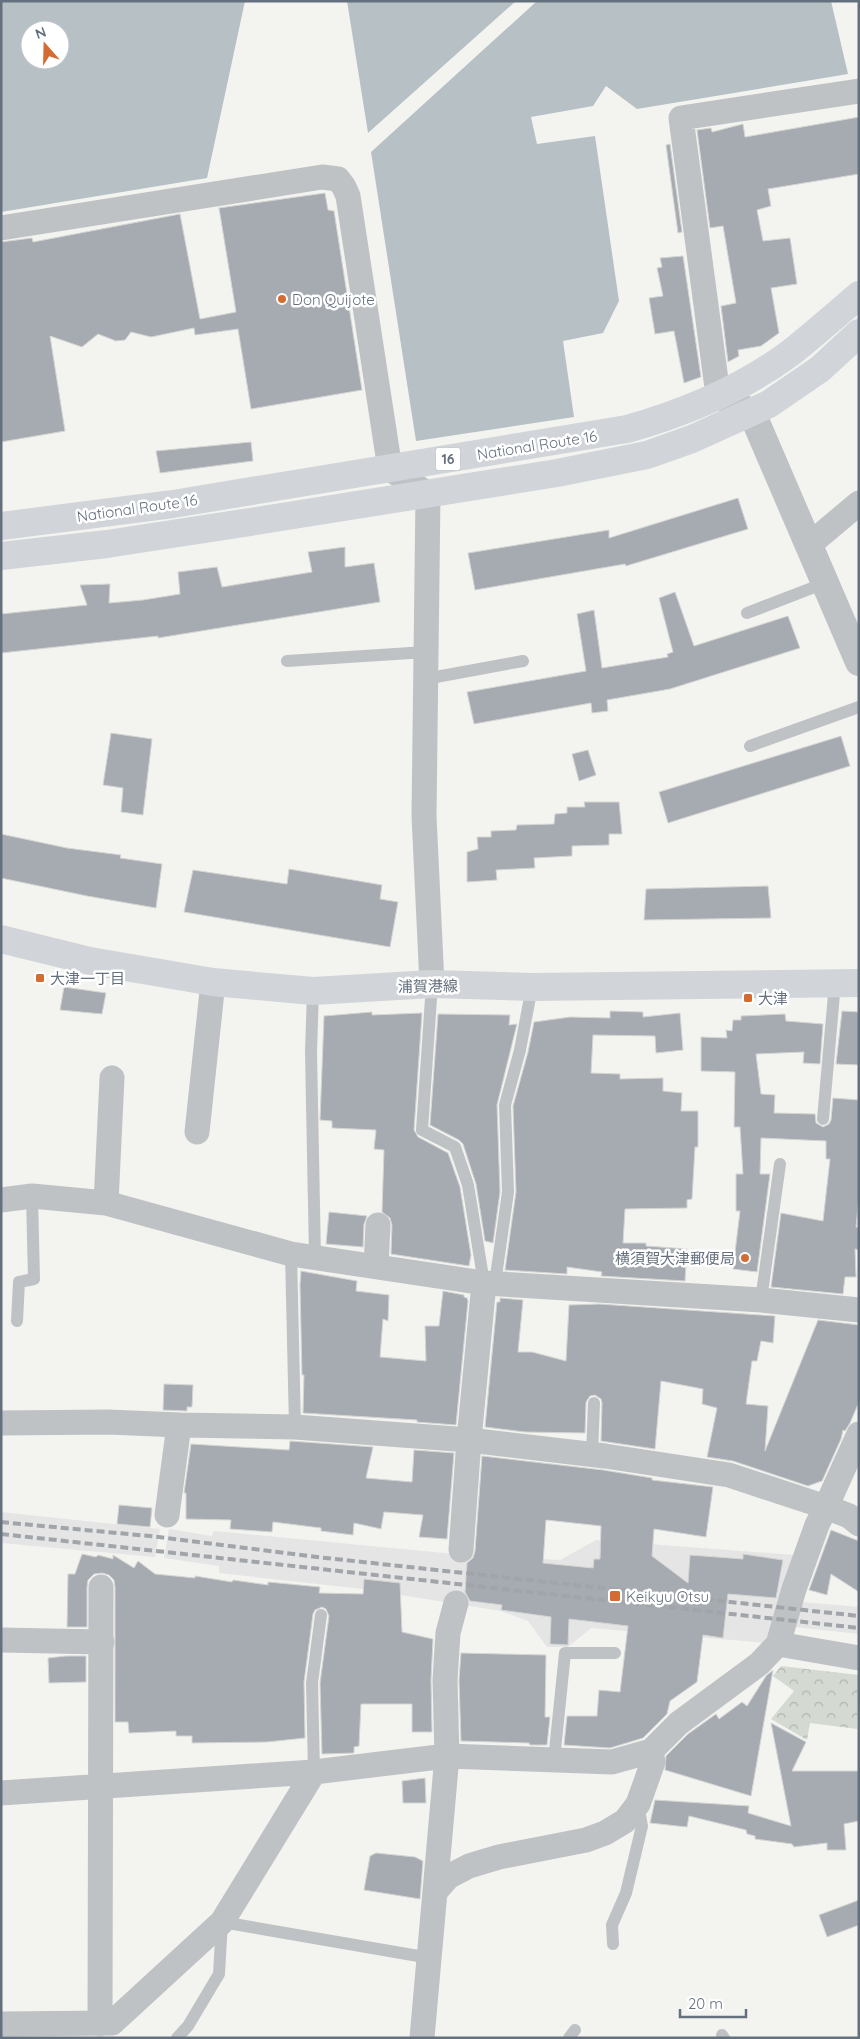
<svg xmlns="http://www.w3.org/2000/svg" width="860" height="2039" viewBox="0 0 860 2039" font-family="Quicksand,'Noto Sans JP',sans-serif">
<style>
.built{fill:#e4e5e4}
.park{fill:url(#park-crowns)}
.water{fill:#b7c0c5;fill-rule:evenodd}
.building{fill:#a6abb2;stroke:#d5d5d3;fill-rule:evenodd}
.lines{fill:none;stroke-linecap:round;stroke-linejoin:round}
.service{stroke:#bfc2c5;stroke-width:12}
.minor{stroke:#bfc2c5;stroke-width:25}
.tertiary{stroke:#bfc2c5;stroke-width:28}
.secondary{stroke:#d1d4d9;stroke-width:28}
.trunk{stroke:#d1d4d9;stroke-width:28}
.rail{stroke:#a1a5aa;stroke-width:4;stroke-dasharray:8 4;stroke-linecap:butt}
.poi-dot{fill:#d26c32;stroke:#fff;stroke-width:2}
.labels{text-anchor:middle;dominant-baseline:central;stroke-width:5;stroke-linejoin:round;paint-order:stroke}
.shield{fill:#fff;stroke:#939ba5;stroke-width:1}
.shield-label{font-size:14px;font-weight:bold;fill:#65707e}
.poi-label{font-size:15px;fill:#65707e;stroke:#fff;text-anchor:start}
.street-label{font-size:15px;fill:#65707e;stroke:#fff}
</style>
<defs>
<pattern id="park-crowns" width="20" height="18" patternUnits="userSpaceOnUse" patternTransform="scale(1.25)"><rect width="20" height="18" fill="#d4dad2"/><path d="M2 6a3 3 0 1 1 6 0M12 15a3 3 0 1 1 6 0" fill="none" stroke="#b0b5b0"/></pattern>
</defs>
<rect width="100%" height="100%" fill="#f3f4f0"/>
<path class="built" d="M1 1512 160 1529 155 1557 1 1543Z
M169 1529 212 1536 214 1531 454 1554 560 1560 596 1540 795 1555 766 1643 591 1628 568 1647H547L528 1621 501 1611 363 1589 219 1573V1566L164 1558Z
M802 1602 859 1607V1634L795 1627Z"/>
<path class="park" d="M781 1666 859 1675 857 1729 810 1723 807 1740 771 1719 794 1691 773 1676Z"/>
<path class="water" d="M1 1H245L207 178 1 212ZM30 30H60V60H30Z
M347 1H516L368 133Z
M537 1H831L848 74 637 109 606 86 593 106 531 117 537 144 595 136 619 301 603 333 563 341 574 417 416 441 371 152Z"/>
<path class="building" d="M859 117V174L768 189 771 206 757 210 763 241 790 238 797 284 771 288 779 333 761 346 738 350 739 356 728 362 721 306 736 303 723 226 710 228 697 130 711 128 712 132 743 124 745 137Z
M670 144 682 232 678 233 666 145Z
M325 193 328 210 334 211 362 390 251 409 238 329 195 335 194 328 151 337 131 332 125 340 116 341 98 334 82 347 50 336 65 431 1 442V242L32 238 33 242 180 214 200 319 236 312 219 208Z
M683 256 701 377 684 383 674 331 655 334 649 298 663 296 657 268 662 267 660 258Z
M251 442 253 461 160 473 156 451Z
M738 498 748 529 626 566 625 564 475 590 468 553 609 530V538Z
M345 547V567L374 563 380 602 158 638V636L1 653V614L87 605 80 585 110 584 109 603 143 600 180 594 178 572 217 567 222 587 312 572 308 552Z
M675 592 694 646 788 616 800 648 670 689 607 700 608 711 592 713 591 703 474 724 467 692 586 671 577 614 594 610 602 668 668 657 667 654 673 652 659 598Z
M111 733 152 739 143 815 121 812 123 788 103 785Z
M841 736 850 766 668 823 659 792Z
M588 750 596 775 579 781 572 754Z
M584 802H619L622 834H609V845L572 846V856L534 858 535 868 496 870 497 880 467 882V852L478 849 477 837H491V831L516 830 517 825 554 824 555 814 567 813V807H585Z
M1 834 67 848 121 855 120 858 162 864 156 908 87 896 1 878Z
M289 869 382 885 380 899 398 902 390 947 184 912 193 870 287 884Z
M768 886 771 918 644 920 646 889Z
M64 987 106 993 102 1014 60 1010Z
M610 1011 643 1012V1017L680 1013 683 1050 656 1053 655 1036 593 1035 591 1073 620 1074V1079L663 1078V1091L682 1093 681 1111H698V1147H695L692 1199 687 1200V1208L625 1209 623 1243H646V1246L687 1249 685 1281 601 1276 602 1272 567 1267V1274L505 1270 516 1192 513 1106 528 1052 534 1022 570 1017 610 1018Z
M842 1011 859 1012V1065L836 1064Z
M372 1012V1015L422 1013 414 1130 418 1137 448 1153 460 1187 471 1255 469 1266 391 1254 392 1225 390 1218 382 1212 384 1150 374 1149 376 1130 332 1128V1121L320 1120 324 1016Z
M438 1014 510 1015 509 1025 517 1024 497 1105 500 1192 493 1243 485 1241 476 1184 463 1144 459 1140 430 1125Z
M785 1014 786 1021 823 1024 820 1064 803 1063 804 1052 756 1054 761 1094 775 1095 774 1113 815 1114 816 1123 823 1127 829 1124 831 1120 833 1098 859 1100V1195L856 1227 859 1228V1250L855 1249 856 1277H845L843 1294 771 1287 781 1213 823 1221 830 1159H826V1141L761 1138 760 1174H770L757 1272 733 1269 740 1211H736V1174H743L740 1127H734L735 1072 701 1071V1037L727 1038 726 1030 732 1031 733 1020H741V1016Z
M329 1212 367 1216 364 1224 363 1247 326 1244Z
M301 1271 357 1281 356 1291 389 1295 388 1321 383 1319 380 1357 426 1361 425 1326H439L443 1291 464 1295V1297L467 1298 468 1301 456 1425 417 1422V1420L303 1413 304 1375H302L300 1285Z
M500 1298 523 1300 518 1352H532L566 1361 569 1305 599 1304 775 1316 773 1343 761 1341 757 1361H752L746 1404 768 1406 765 1451 818 1320 859 1325V1402L850 1423 845 1431 843 1430 841 1439 822 1481 808 1486 733 1461 707 1457 717 1408 702 1404 703 1389 661 1381 655 1449 601 1441 602 1403 601 1399 595 1395 590 1396 586 1402 585 1433 525 1432 485 1427 497 1302H500Z
M164 1384 193 1385 192 1407H187V1411L163 1410Z
M290 1441 373 1447 366 1478 412 1482 414 1450 454 1453 447 1539 419 1537 423 1515 384 1512 381 1529 354 1523 353 1535 321 1531V1528L273 1522 272 1532 230 1529 231 1520 186 1519V1493H184L191 1444 289 1450Z
M482 1456 603 1470 652 1478V1480L713 1487 706 1537 654 1529 652 1556 688 1583 690 1555 743 1559V1554L783 1560 776 1598 728 1594 723 1638 703 1635 697 1682 670 1701 667 1714 643 1738 610 1748 564 1745 567 1716H597L599 1690 620 1692 628 1626 569 1619 568 1645 550 1644 551 1617 501 1610 502 1605 470 1601 465 1592 467 1563 473 1558 475 1551ZM546 1520 601 1526 600 1559H594L593 1568 543 1563Z
M119 1505 152 1508 150 1527 117 1524Z
M831 1530 859 1541V1592L831 1574 827 1595 809 1590Z
M82 1554 96 1557 98 1555 113 1559V1555L134 1568 138 1561 155 1574 195 1578V1576L232 1582 233 1580 268 1585V1582L289 1584 320 1587 319 1593 363 1594 364 1579 400 1583 402 1632 433 1639 431 1680 432 1732H412V1704H361L359 1746 354 1747V1753L322 1754 320 1683 329 1616 326 1609 322 1607 315 1610 313 1614 304 1682 305 1738 267 1742 192 1743V1736H176V1731L129 1733 128 1722H115V1587L114 1580 109 1575 102 1573 94 1574 88 1580 87 1587V1627H67L68 1574H75Z
M461 1653 546 1655 545 1717H550L547 1745H530L529 1743 461 1741 459 1680Z
M66 1656H86V1682L49 1683 48 1658Z
M773 1670 751 1796 665 1770 666 1756 688 1734 716 1714 719 1719 742 1702 747 1706 766 1676Z
M771 1723 806 1742 792 1771H859V1821L844 1824 846 1850H827V1843L794 1847 792 1844 755 1839V1836L747 1834 746 1830 689 1816 687 1827 650 1823 655 1800 749 1806 748 1813 791 1826Z
M425 1778 426 1803H403L402 1781Z
M376 1853 415 1857 423 1861 420 1899 364 1890 370 1856Z
M859 1900V1925L827 1937 819 1915Z"/>
<g class="lines">
<path class="service" d="M747 613 825 583
M287 661 426 652
M425 679 523 661
M750 746 859 707
M432 984 422 1130 455 1147 468 1185 484 1283
M313 991 311 1052 315 1257
M823 1119 835 983
M291 1254 295 1427
M495 1283 508 1192 505 1105 520 1050 532 987
M761 1300 780 1164
M17 1321 19 1282 34 1279 32 1196
M592 1454 594 1403
M554 1760 565 1653H615
M314 1772 312 1683 321 1615
M613 1944 612 1925 626 1893 642 1826 638 1804
M722 2035 724 2038
M177 2038 188 2026 219 1974 222 1922 430 1958
M569 2038 575 2030"/>
<path class="minor" d="M1 228 322 177 338 179 344 187 348 196 390 469 428 494 424 816 432 984
M718 395 681 118 859 91
M809 545 859 503
M197 1132 213 982
M1 1200 32 1196 106 1203 291 1254 484 1283 761 1300 859 1310
M106 1203 112 1078
M376 1266 378 1225
M1 1423 108 1422 179 1425 295 1427 469 1440 605 1456 729 1475 826 1507 817 1525 794 1589 778 1644 759 1664 679 1723 651 1751 612 1762 447 1756 314 1772 1 1793
M859 1434 826 1507 849 1516 859 1524
M167 1515 179 1425
M461 1550 469 1440 484 1283
M1 1640 102 1642
M778 1644 859 1658
M435 1892 448 1877 469 1866 499 1857 586 1840 605 1833 625 1821 638 1804 653 1762 651 1751
M1 2024 112 2023 222 1922 314 1772
M100 2024 101 1587
M422 2038 447 1756 445 1680 448 1633 456 1603"/>
<path class="tertiary" d="M730 402 752 413 859 662"/>
<path class="secondary" d="M1 939 90 961 213 982 313 991 432 984 532 987 859 983"/>
<path class="trunk" d="M1 526 173 504 627 429C684 413 741 389 789 354 813 335 836 315 859 295
M1 556 107 544 256 521 557 473 647 455 692 439 769 404 820 369 859 333"/>
<path class="rail" d="M1 1522 159 1537 317 1557 859 1616
M1 1534 859 1628"/>
</g>
<g class="poi-dot">
<circle cx="282" cy="299" r="5"/>
<rect x="35" y="973" width="10" height="10" rx="2.5"/>
<rect x="743" y="993" width="10" height="10" rx="2.5"/>
<circle cx="745" cy="1258" r="5"/>
<rect x="609" y="1590" width="12" height="12" rx="2.5"/>
</g>
<g class="labels">
<rect class="shield" x="435.5" y="447.5" width="25" height="23" rx="4"/>
<g class="shield-label">
<text x="448" y="459">16</text>
</g>
<g class="poi-label">
<text x="292" y="299">Don Quijote</text>
<text x="50" y="978">大津一丁目</text>
<text x="758" y="998">大津</text>
<text x="735" y="1258" text-anchor="end">横須賀大津郵便局</text>
<text x="626" y="1596">Keikyu Otsu</text>
</g>
<g class="street-label">
<text transform="translate(537 445) rotate(-9)">National Route 16</text>
<text transform="translate(137 508) rotate(-8)">National Route 16</text>
<text transform="translate(428 986) rotate(-1)">浦賀港線</text>
</g>
</g>
<rect width="860" height="2039" fill="none" stroke="#65707e" stroke-width="5"/>
<g transform="translate(45 45) rotate(340)"><circle r="24" fill="#ffffff" stroke="#c1c6cb"/>
<path d="M0-4L9 19L0 12L-9 19Z" fill="#d26c32"/>
<text y="-8" font-size="14" font-weight="bold" text-anchor="middle" fill="#65707e">N</text>
</g>
<path d="M680 2009v8h66v-8" fill="none" stroke="#65707e" stroke-width="2.5"/>
<text x="688" y="2009" font-size="15" fill="#65707e" stroke="#ffffff" stroke-width="4" paint-order="stroke">20 m</text>
</svg>
